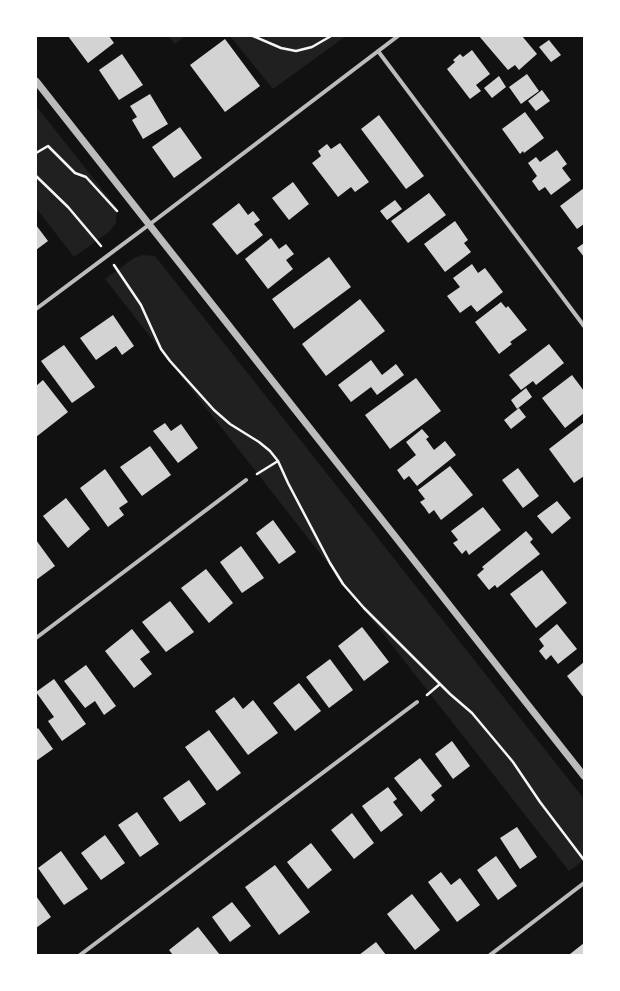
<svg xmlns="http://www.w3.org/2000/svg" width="620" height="991" viewBox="0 0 620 991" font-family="'PT Sans Narrow',sans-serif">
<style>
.green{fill:#202020}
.building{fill:#d3d3d3}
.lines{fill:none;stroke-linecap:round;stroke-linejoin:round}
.path{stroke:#f5f5f5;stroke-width:2.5}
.minor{stroke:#bcbcbc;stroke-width:4}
.tertiary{stroke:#bcbcbc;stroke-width:7}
</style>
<rect width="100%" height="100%" fill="#111"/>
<path class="green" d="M168 36H185L175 44Z
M230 36H346L273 89Z
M36 106 117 208 116 223 109 232 74 257 36 208Z
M143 255 155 256 584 799V860L569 871 105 279 134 258Z"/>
<path class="building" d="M68 36H109L114 43 88 63Z
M479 36H522L537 54 519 70 515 65 508 70Z
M225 39 260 86 225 112 190 65Z
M549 40 561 55 551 62 539 47Z
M472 50 490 74 476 85 481 91 470 99 447 69 455 62 453 60 460 54 463 57Z
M122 54 143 85 119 100 99 70Z
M527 74 539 91 521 104 509 87Z
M499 76 506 87 492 98 484 88Z
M542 90 550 101 536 111 528 101Z
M150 94 168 124 143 139 132 120 137 117 130 106Z
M525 112 544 138 524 153 523 151 520 154 502 129Z
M379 115 424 176 406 189 361 129Z
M180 127 202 158 174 178 152 147Z
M340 143 369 182 355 192 351 187 338 197 312 163 321 156 318 151 327 144 331 149Z
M557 150 567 164 562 168 571 180 551 195 545 187 539 191 532 181 537 176 528 163 536 157 540 162Z
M293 182 309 204 289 220 272 198Z
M584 188V224L577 229 560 206Z
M429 193 446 215 408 243 391 221Z
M395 200 402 209 387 220 380 211Z
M239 203 248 215 253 211 260 220 254 224 263 235 237 255 212 224Z
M455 221 468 240 464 243 471 252 445 272 424 244Z
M36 225 48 241 36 250Z
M271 238 279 249 286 244 294 254 286 260 293 269 268 289 245 259Z
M584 243V257L577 248Z
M329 257 351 287 294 329 272 299Z
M472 264 478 273 485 268 503 292 477 312 471 305 460 313 447 296 460 287 453 278Z
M360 299 385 331 326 376 302 344Z
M501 302 506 308 508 306 527 330 510 342 512 344 499 354 475 322Z
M113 315 134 346 122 355 116 346 96 360 80 338Z
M549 344 564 363 536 385 533 381 521 390 509 375Z
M64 345 95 387 72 403 41 361Z
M371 360 382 375 396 364 404 375 377 395 371 387 351 402 338 385Z
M572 375 584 391V413L565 428 542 398Z
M416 378 441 411 390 449 365 415Z
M43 380 68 412 36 437V386Z
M526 388 532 397 517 409 511 400Z
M519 408 526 417 511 429 504 420Z
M584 422V476L574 483 549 449Z
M165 423 171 431 181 424 198 448 178 463 153 431Z
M422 429 429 437 426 439 434 450 445 441 456 455 417 486 409 476 404 480 397 470 416 455 406 442Z
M150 446 171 475 142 496 120 467Z
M450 466 473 495 441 520 434 510 429 514 425 508 420 502 425 499 418 490Z
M518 468 539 496 523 508 502 480Z
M105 469 128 502 119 508 124 515 108 527 80 488Z
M66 498 90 529 68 548 43 516Z
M557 501 571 518 552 534 537 516Z
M483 507 501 530 469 555 466 550 462 554 453 543 458 540 451 531Z
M273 520 296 552 279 564 256 533Z
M526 531 533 539 530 542 540 554 497 588 495 585 489 590 477 575 484 569 482 567Z
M36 540 55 566 36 580Z
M241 546 264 578 242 593 220 562Z
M206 569 233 603 209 623 181 588Z
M542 570 567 603 536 628 510 594Z
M170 601 194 632 166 652 142 622Z
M557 624 577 649 558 664 551 655 546 660 539 651 544 646 539 639Z
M362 627 389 662 364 681 338 646Z
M132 629 150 652 140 659 152 674 134 688 105 651Z
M330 659 353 690 329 708 306 677Z
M584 662V698L567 676Z
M86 665 116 706 104 715 95 701 85 708 64 681Z
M54 679 86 724 62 741 48 721 54 717 36 692Z
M299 683 321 711 295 731 273 703Z
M234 697 243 709 253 700 278 733 248 755 215 711Z
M38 728 53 749 36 761V730Z
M209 730 241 773 217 791 185 747Z
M452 741 470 766 453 779 435 754Z
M420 758 442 786 431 795 435 800 421 812 394 778Z
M189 780 206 804 180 822 163 798Z
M388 787 397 799 393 802 403 815 381 832 362 806Z
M137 812 159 844 140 857 118 825Z
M352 813 374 843 354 859 331 830Z
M517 827 537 857 520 869 500 838Z
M105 835 125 863 101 880 81 853Z
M311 843 332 870 308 889 287 862Z
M61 851 88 889 64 905 38 868Z
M496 856 517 886 498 900 477 870Z
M275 865 310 912 279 935 245 887Z
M441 872 451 885 460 878 480 905 457 922 428 882Z
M412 894 440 930 415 950 387 914Z
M36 896 51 917 36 928Z
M232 902 251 926 230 942 212 917Z
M198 927 220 955H173L169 950Z
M376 942 386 955H359Z
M584 943V955H571L570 954Z"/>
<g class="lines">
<path class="path" d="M253 36 281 48 296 51 312 47 331 36
M36 153 48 146 75 173 86 177 117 211
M36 176 68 207 101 246
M114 265 141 305 161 349 170 361 214 410 230 424 259 442 270 451 278 461 288 483 330 563 343 584 364 608 450 694 472 713 513 762 540 802 584 860
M257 474 278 461
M427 695 440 684"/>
<path class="minor" d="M378 51 584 326
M36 309 150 224 398 36
M36 638 246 480
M80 955 417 702
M490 955 584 883"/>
<path class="tertiary" d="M36 81 584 776"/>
</g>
<rect width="620" height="991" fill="none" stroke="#ffffff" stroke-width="74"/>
</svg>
